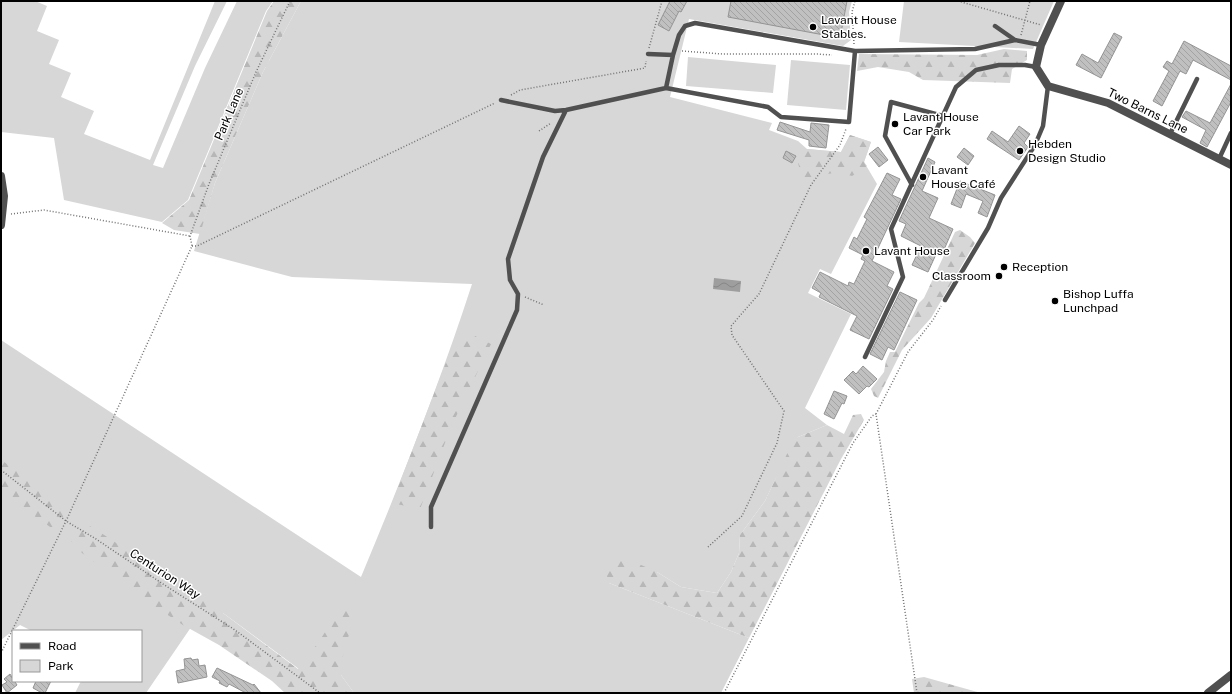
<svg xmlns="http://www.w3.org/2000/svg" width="1232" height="694" viewBox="0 0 1232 694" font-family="'Public Sans',sans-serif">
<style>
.green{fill:#d7d7d7}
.forest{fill:url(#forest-firs)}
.water{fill:url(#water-waves)}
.building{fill:url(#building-back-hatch);stroke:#949494}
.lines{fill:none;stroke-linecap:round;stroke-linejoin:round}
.path{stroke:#727272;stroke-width:1.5;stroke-dasharray:1 2;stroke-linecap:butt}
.service{stroke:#505050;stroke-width:4.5}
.minor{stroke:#505050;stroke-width:8}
.tertiary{stroke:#505050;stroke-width:8}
.poi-dot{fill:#000;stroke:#fff;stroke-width:1.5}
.labels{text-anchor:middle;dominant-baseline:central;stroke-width:3;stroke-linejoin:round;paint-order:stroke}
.poi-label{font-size:12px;fill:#000;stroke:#fff;text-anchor:start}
.street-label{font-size:12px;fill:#000;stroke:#fff}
</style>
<defs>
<pattern id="forest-firs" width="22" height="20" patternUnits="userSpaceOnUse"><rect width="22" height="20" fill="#d7d7d7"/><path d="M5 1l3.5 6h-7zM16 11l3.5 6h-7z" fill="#b7b7b7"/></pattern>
<pattern id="water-waves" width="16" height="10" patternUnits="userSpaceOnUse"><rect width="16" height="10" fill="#9e9e9e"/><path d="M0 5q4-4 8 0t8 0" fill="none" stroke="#868686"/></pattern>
<pattern id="building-back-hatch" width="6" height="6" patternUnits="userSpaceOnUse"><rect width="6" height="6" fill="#c0c0c0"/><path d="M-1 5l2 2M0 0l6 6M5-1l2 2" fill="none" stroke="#a3a3a3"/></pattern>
</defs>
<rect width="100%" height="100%" fill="#fff"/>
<path class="green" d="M1 1H35L47 6 37 31 59 40 49 64 71 73 61 97 94 111 84 134 150 160 215 1H227L195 66 153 165 163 168 205 68 237 1H273L266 11 188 200 162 222 64 200 54 138 1 132Z
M301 1H852L849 12 851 40 843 46 689 19 670 97 772 123 769 130 798 141 807 149 841 152 850 135 871 142 864 162 877 184 831 274 820 269 808 293 851 314 805 408 827 425 798 437 774 482 765 501 740 535 739 553 731 572 717 593 681 587 657 572 609 583 749 638 721 693H354L341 675 299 669 223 613 198 617 146 693H75L81 681H141V631H32L20 625 1 640V340L361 577C401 481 440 383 472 284L292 277 194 251 215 183 263 72Z
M904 1H1054L1033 49 899 42Z
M688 57 776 65 773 93 686 86Z
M791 60 850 65 846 110 787 105Z"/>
<path class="forest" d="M274 1H301L263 72 215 183 200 234 174 230 162 223 189 200 267 11Z
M1004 49 1027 51V60L1012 69 1010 83 923 80 909 72 878 67 857 71 859 54 977 55Z
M850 135 871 142 864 162 867 166 852 176 838 172 828 174 815 180 802 178 798 163 807 149 841 152Z
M960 230 970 237 975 243 931 318 902 350 878 398 874 396 871 389 884 372 886 361 890 352H895L919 303 924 298 955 232Z
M473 335 491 344 451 427 420 509 392 503 453 344Z
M861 414 864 420 841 459 749 638 609 583 605 569 623 557 657 572 681 587 717 593 731 572 739 553 740 535 765 501 793 441 798 437 827 425 844 434 853 415Z
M1 460 49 491 68 508 56 531 1 493Z
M82 522 95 529 223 613 298 669 318 643 342 606H350L358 614 344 647 341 675 354 693H285L272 681 219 645 183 625 148 602 82 553 69 539Z
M924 677 981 693H914L912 679Z"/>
<path class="water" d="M714 278 741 281 740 292 713 289Z"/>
<path class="building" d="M670 1H687L681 12 679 11 669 31 658 25Z
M731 1H847L840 38 728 17Z
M1114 33 1122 37 1101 78 1076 65 1082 54 1098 63Z
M1184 41 1231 66V80L1193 60 1186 74 1180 71 1162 106 1153 101 1169 71 1163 67 1167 61 1172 64Z
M1231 84V102L1207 147 1200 143 1206 130 1182 117 1186 111 1210 123Z
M780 122 810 132 811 123 829 125 826 148 809 146V140L777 130Z
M1019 126 1030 134 1024 143 1028 147 1019 160 987 139 992 131 1008 142Z
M878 147 888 160 879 167 869 154Z
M964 148 974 156 968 165 957 157Z
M786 151 796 156 792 163 783 158Z
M928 158 935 162 922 191 938 198 929 218 953 229 943 252 938 250 928 272 912 265 921 246 901 236 906 224 899 221Z
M887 173 900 179 892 195 901 199 872 261 894 272 887 286 893 289 869 339 850 330 857 316 819 297 821 293 812 288 820 272 848 286 849 282 854 284 865 261 861 259 863 255 849 248 854 237 857 239 867 219 864 217Z
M960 181 995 195 987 217 978 213 983 201 966 194 961 208 951 204Z
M900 292 917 300 894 350 888 347 882 360 870 354Z
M863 366 877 379 869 387 867 386 859 394 844 380 853 371 856 374Z
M834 391 847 396 844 404 842 403 834 419 824 414Z
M191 658 192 660 198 659 199 666 205 665 207 677 178 683 176 671 185 669 184 659Z
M217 668 253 685 254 684 261 693H246L229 684 227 687 219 683 220 681 212 677Z
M10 674 17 685 7 693 2 685 7 682 4 679Z
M36 681H51L45 693H42L33 688Z"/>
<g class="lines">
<path class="path" d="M958 1 1041 25
M1021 35 1030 1
M854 44 852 12 855 1
M649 48 662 1
M682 51 723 54H817L832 55
M511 95 520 90 645 68 646 61
M539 131 551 123
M11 214 44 210 190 236
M192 246H197L495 103
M525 297 544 305
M1 470 66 521 96 539 166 586 235 630 320 693
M708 547 742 516 777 443 784 411 732 335 731 326 759 294 811 185 840 145 846 129
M1 653 66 521 192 246 190 236 209 184 256 72 290 1
M724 693 853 443 872 416 876 414
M917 693 876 414 908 352 933 320 941 306"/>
<path class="service" d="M995 26 1015 40
M648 54 673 55 679 35 685 26 695 23 855 51 975 49 1015 40 1041 45
M673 55 666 88 768 107 781 117 849 122 855 51
M501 100 555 111 566 110 666 88
M1170 134 1197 79
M1219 159 1231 133
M912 185 885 136 891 102 943 116
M945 300 988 228 1001 198 1035 145 1043 126 1048 86
M865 357 903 277 891 229 956 87 976 70 999 65H1025L1036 67
M431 527V507L517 310 518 294 510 280 508 259 543 157 566 110"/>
<path class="minor" d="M1061 1 1041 45 1036 67 1048 86 1108 103 1231 165"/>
<path class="tertiary" d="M1 176 4 196 1 225
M1208 693 1231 675"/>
</g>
<g class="poi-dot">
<circle cx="813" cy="27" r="4"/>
<circle cx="895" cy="124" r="4"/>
<circle cx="1020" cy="151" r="4"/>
<circle cx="923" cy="177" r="4"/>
<circle cx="866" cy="251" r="4"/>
<circle cx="1004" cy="267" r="4"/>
<circle cx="999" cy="276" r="4"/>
<circle cx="1055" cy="301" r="4"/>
</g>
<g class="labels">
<g class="poi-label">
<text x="821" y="20">Lavant House<tspan x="821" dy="14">Stables.</tspan></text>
<text x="903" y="117">Lavant House<tspan x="903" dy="14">Car Park</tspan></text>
<text x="1028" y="144">Hebden<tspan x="1028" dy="14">Design Studio</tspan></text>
<text x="931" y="170">Lavant<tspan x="931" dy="14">House Café</tspan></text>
<text x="874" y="251">Lavant House</text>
<text x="1012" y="267">Reception</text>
<text x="991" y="276" text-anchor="end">Classroom</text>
<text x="1063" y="294">Bishop Luffa<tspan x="1063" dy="14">Lunchpad</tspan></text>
</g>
<g class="street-label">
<text transform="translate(1148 111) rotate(26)">Two Barns Lane</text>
<text transform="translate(229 114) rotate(-67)">Park Lane</text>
<text transform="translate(165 574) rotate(33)">Centurion Way</text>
</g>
</g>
<rect width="1232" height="694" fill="none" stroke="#000000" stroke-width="4"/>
<rect x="12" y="630" width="130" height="52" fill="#ffffff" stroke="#999999"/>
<rect x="20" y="643" width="20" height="6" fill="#505050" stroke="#999999"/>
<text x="48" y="650" font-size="12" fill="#000000">Road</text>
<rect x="20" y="660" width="20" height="12" fill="#d7d7d7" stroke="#999999"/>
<text x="48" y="670" font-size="12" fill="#000000">Park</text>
</svg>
